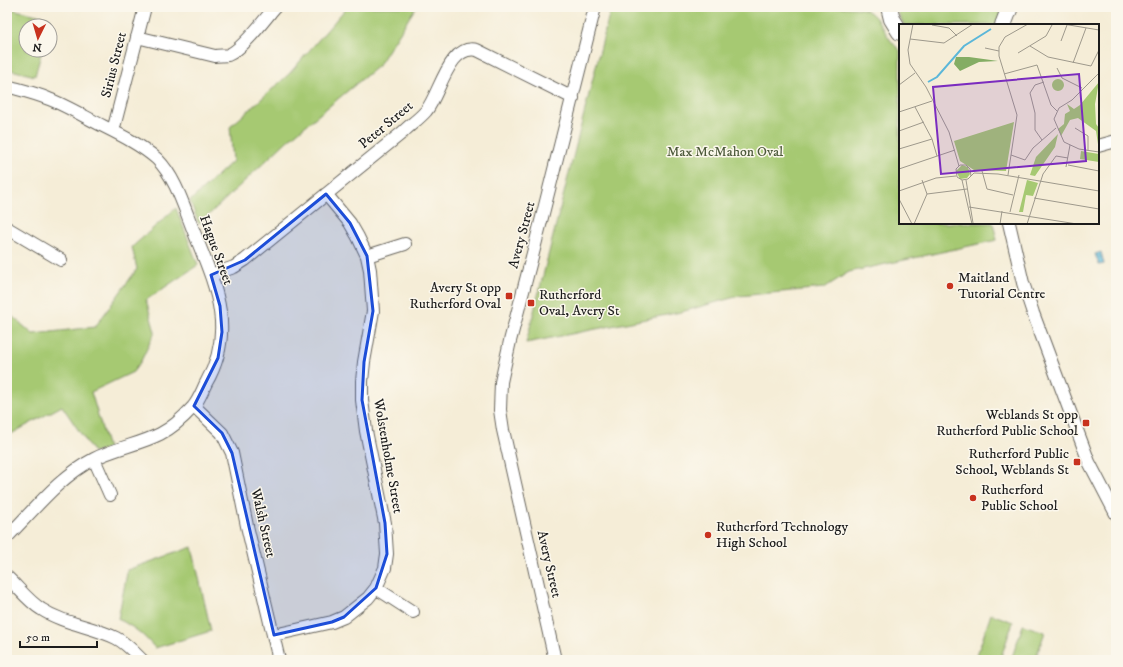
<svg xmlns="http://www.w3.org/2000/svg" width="1123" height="667" viewBox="0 0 1123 667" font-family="'IM FELL DW Pica',serif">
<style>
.green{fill:#a6c972;stroke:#617247}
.water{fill:url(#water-waves);stroke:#3c6a7a}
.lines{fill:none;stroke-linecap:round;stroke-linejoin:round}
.minor-casing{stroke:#68655d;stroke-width:14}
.major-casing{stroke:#68655d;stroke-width:18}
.minor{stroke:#fff;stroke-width:12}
.major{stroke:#fff;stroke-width:16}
.marked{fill:#1d4ed8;fill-opacity:0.2;stroke:#1d4ed8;stroke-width:3;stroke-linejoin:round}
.poi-dot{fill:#c8321e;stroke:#fbf7ec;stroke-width:1.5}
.labels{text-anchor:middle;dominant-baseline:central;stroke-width:3;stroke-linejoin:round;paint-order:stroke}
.street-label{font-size:14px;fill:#1c1c1c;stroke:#fbf7ec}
.park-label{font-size:14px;fill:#4c593a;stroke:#fbf7ec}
.poi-label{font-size:14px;fill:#1c1c1c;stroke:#fbf7ec;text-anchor:start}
.inset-river{fill:none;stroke:#5bb7d9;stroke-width:2}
.inset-road{fill:none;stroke:#9e998c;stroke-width:1}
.view{fill:#7b2cbf;fill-opacity:0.15;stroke:#7b2cbf;stroke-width:2}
.inset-edge{fill:none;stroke:#1c1c1c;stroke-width:2}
</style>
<defs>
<pattern id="water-waves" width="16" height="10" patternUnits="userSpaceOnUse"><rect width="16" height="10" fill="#5bb7d9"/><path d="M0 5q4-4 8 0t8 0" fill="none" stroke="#4a94af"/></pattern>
</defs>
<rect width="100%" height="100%" fill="#fbf7ec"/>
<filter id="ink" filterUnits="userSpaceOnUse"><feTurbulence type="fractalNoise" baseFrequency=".025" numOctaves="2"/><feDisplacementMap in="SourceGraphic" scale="8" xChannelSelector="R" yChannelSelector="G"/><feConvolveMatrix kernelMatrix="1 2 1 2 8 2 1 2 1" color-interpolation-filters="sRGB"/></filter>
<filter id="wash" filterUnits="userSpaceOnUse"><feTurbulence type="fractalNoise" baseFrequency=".012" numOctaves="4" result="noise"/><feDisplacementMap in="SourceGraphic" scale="16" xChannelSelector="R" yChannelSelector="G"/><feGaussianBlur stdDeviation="0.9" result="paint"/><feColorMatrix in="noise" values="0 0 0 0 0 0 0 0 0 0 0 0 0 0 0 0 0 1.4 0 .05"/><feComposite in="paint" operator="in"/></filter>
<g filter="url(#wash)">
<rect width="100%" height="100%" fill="#f5edd7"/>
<path class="green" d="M347 7H416L379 65 287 141 199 224 190 201 233 161 230 127 289 74Z
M611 7H841C849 8 860 7 866 10 881 17 885 39 900 50V223H993L997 240 849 272 824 288 739 296 681 312 526 343Z
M897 7H1006L999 25H904L898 13Z
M7 8 50 18 48 26H26V50H42L35 76 7 69Z
M176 208 198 265 146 300 155 332 141 361 133 372 91 392 108 448 94 453 62 406 11 434 7 438V312L33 334 95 327 137 269 132 247Z
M192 547 211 631 155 648C143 634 134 627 118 619L127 573V570Z
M991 614 1013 622 1000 660H992L977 655Z
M1023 625 1045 632 1035 660H1011Z"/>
<path class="water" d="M1101 252 1104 264 1099 265 1095 254Z"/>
</g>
<g filter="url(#ink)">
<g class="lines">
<defs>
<path id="minor" d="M137 37 215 56C219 55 224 56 228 55 242 50 265 19 275 7
M7 86C21 90 35 93 49 99 67 106 85 117 103 126 121 135 141 145 157 159 175 177 183 204 192 227 213 281 238 328 206 383 202 391 199 400 193 407 184 417 172 428 160 434 138 445 115 448 94 459 59 477 34 510 7 537
M113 131 145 7
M1098 146 1116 141
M1009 223 1023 283 1033 313 1089 462 1116 514
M7 228 61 260
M367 256 405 244
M211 275 234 267 245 260 403 132C410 125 419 119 426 111 440 94 449 43 477 50L573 98
M194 406 222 433 232 453 247 526 279 660
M94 459 110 495
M7 577C18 587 28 601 41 609 64 624 91 626 116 638 126 643 134 652 142 660
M376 588 413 612
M274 635 332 622 344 617 368 598 376 588 385 568 387 554 385 523 366 431 362 400V381L364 362 373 311 370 270 367 256 358 237 350 223 326 194
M555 660 503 430 500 410 501 382 510 341 533 253 595 7"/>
<path id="major" d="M889 7 892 19 900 32
M1003 25 1010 7"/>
</defs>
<use href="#minor" class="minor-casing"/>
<use href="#major" class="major-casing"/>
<use href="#minor" class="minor"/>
<use href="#major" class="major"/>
</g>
</g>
<path class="marked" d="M326 194 350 223 367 256 373 311 364 362 362 400 385 523 387 554 376 588 344 617 332 622 274 635 232 453 222 433 194 406 218 358 222 332 220 306 211 275 245 260Z"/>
<g class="poi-dot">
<circle cx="950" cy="286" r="4"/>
<rect x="505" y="292" width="8" height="8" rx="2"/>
<rect x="527" y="299" width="8" height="8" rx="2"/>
<rect x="1082" y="419" width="8" height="8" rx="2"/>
<rect x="1073" y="458" width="8" height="8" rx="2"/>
<circle cx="973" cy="498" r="4"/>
<circle cx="708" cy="535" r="4"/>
</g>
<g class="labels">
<g class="street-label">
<text transform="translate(114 65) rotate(-76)">Sirius Street</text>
<text transform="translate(386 125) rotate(-40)">Peter Street</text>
<text transform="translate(522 235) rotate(-75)">Avery Street</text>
<text transform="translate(216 250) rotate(70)">Hague Street</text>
<text transform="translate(388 456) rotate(80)">Wolstenholme Street</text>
<text transform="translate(263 523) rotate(77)">Walsh Street</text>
<text transform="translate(549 564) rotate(77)">Avery Street</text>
</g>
<g class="park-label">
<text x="725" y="152">Max McMahon Oval</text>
</g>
<g class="poi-label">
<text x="958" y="278">Maitland<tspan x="958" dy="16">Tutorial Centre</tspan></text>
<text x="501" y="288" text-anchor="end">Avery St opp<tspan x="501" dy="16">Rutherford Oval</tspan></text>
<text x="539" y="295">Rutherford<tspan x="539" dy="16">Oval, Avery St</tspan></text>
<text x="1078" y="415" text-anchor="end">Weblands St opp<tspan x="1078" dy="16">Rutherford Public School</tspan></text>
<text x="1069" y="454" text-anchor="end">Rutherford Public<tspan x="1069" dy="16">School, Weblands St</tspan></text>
<text x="981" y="490">Rutherford<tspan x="981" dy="16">Public School</tspan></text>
<text x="716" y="527">Rutherford Technology<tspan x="716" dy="16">High School</tspan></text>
</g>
</g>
<g transform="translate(899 24)">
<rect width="200" height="200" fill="#f5edd7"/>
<path d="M153 61a6 6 0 1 1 12 0a6 6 0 1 1-12 0ZM200 58 196 80 197 100 200 104V127L197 107 179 94 171 96 162 112 159 105 165 100 166 90 171 87 168 80 175 85 181 81ZM115 98 107 147 75 146 61 137 55 117ZM159 110 156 123 136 152 131 151 137 133ZM182 127 200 130V138L181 135ZM63 141 69 143 71 150 68 154 61 155 57 147ZM128 156 139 159 134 172 127 171 124 188H120Z" fill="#a6c972"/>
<path d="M57 33H70L99 37 80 38 61 47 55 40Z" fill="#84ad64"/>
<path class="inset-river" d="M29 58 38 53 65 22 92 5"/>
<path class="inset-road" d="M14 0 9 26 11 40 27 63 50 108 60 142M164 0 200 6M33 1 50 4 58 12M11 15 45 19 74 0M162 17 168 1M131 22 149 33 192 42 200 26M86 24 100 27M119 29 147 12 153 1M174 39 187 4M158 44 163 54 183 64M105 50 138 41 152 81 158 87M199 50 173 76 160 84 155 95 165 118 180 125 200 128M0 61 16 49M16 83 33 115 38 132M0 88 33 77M176 104 189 112V127M0 107 25 98M143 116 136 106V89L131 69 136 61 145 58M0 125 33 115M112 131 126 136 134 124 157 104M169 141 200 147M167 143 171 121M0 145 56 126M83 147 88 165 114 171M109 151 118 91 100 32V23L106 13 129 0M72 152 71 145 67 141H61L57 145 58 153 63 156 69 155 75 149 99 150 200 167M63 156 73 200M67 156 74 199M0 167 37 154 57 152M28 170 68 165M135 174 200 185M0 175 13 200M70 183 178 200M111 188 120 151M15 200 28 170 23 156M101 200 103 187M128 200 144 150 157 132 169 134"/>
<path class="view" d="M180 50 187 137 42 150 34 63Z"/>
<rect width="200" height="200" class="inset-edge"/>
</g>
<rect width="1123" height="667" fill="none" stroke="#fbf7ec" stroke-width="24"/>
<g transform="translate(38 38) rotate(185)"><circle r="19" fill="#fbf7ec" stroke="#a29f99"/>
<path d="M0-3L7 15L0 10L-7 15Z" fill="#c8321e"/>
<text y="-6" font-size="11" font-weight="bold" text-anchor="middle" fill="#1c1c1c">N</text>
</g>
<path d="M20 641v6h77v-6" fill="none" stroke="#1c1c1c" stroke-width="2"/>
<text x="26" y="641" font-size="12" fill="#1c1c1c" stroke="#fbf7ec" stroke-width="3" paint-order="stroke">50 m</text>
</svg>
